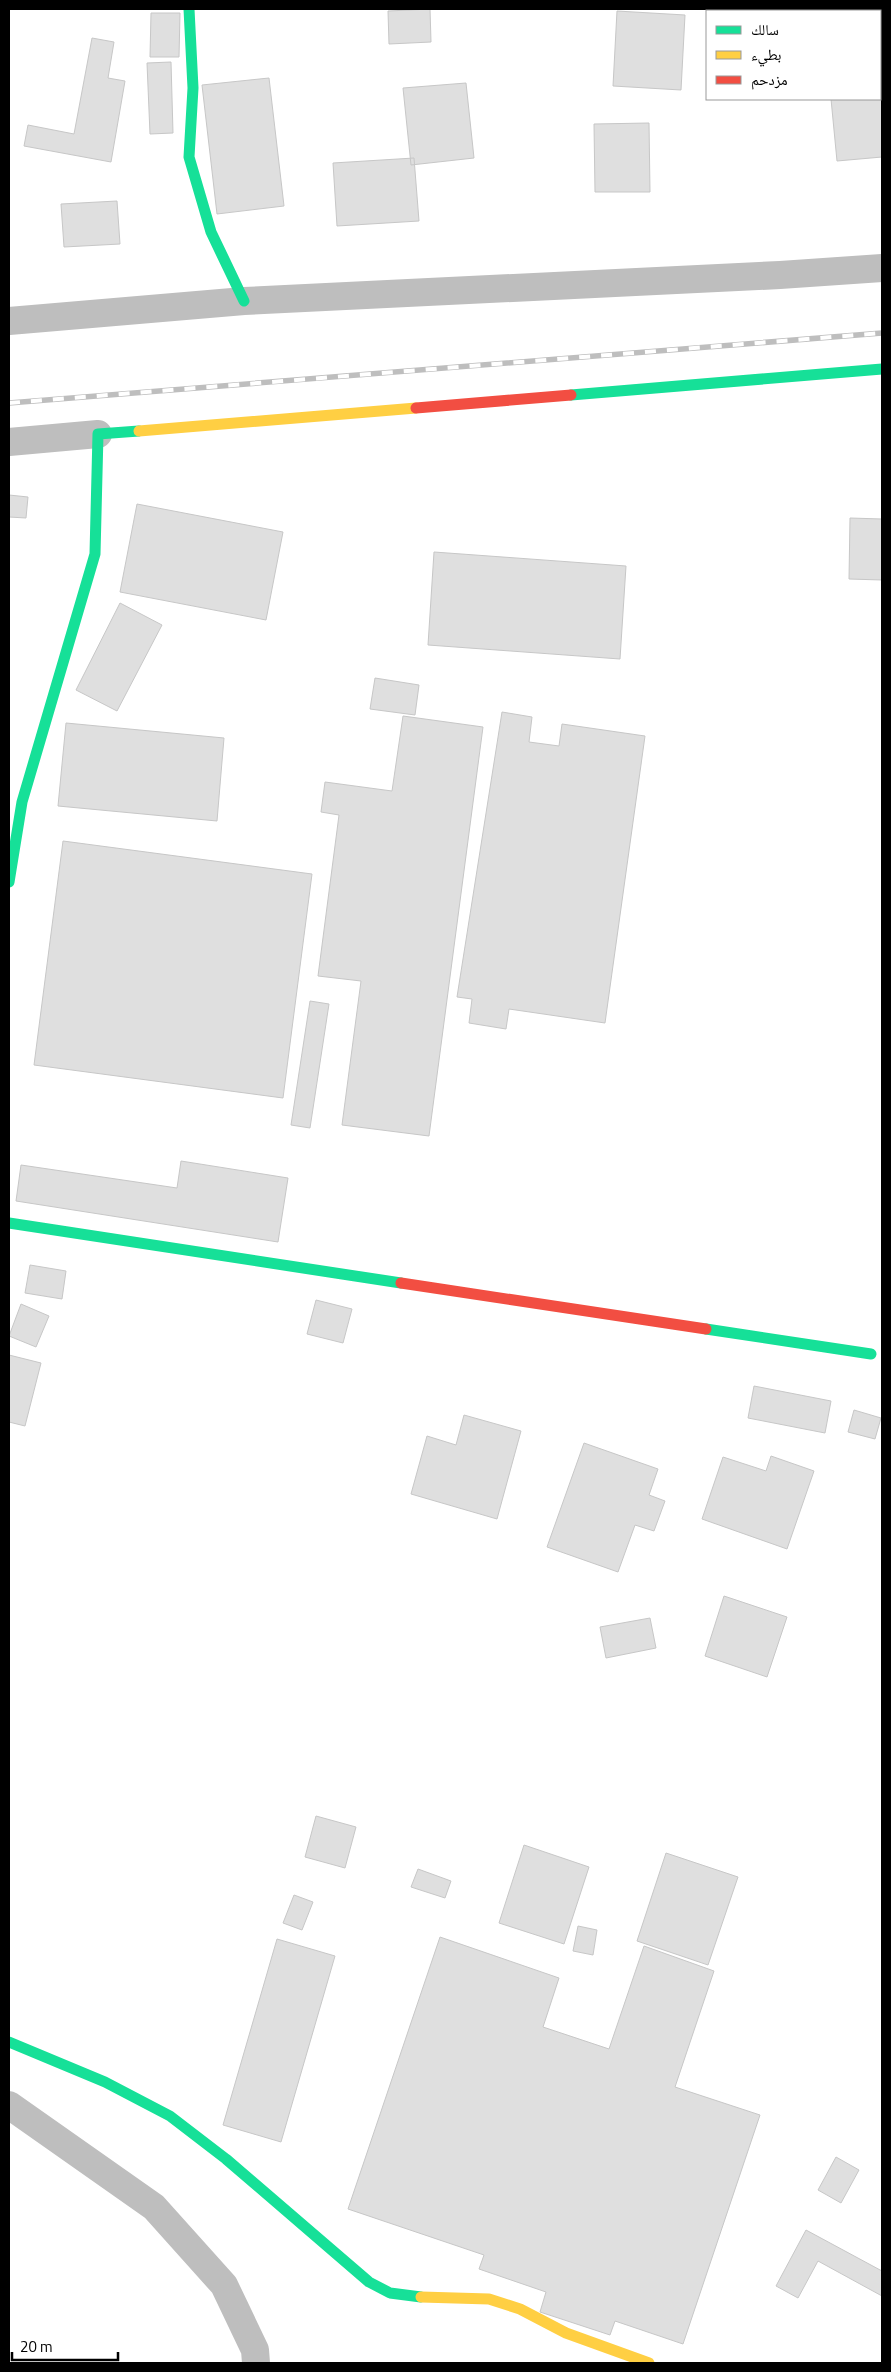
<svg xmlns="http://www.w3.org/2000/svg" width="891" height="2372" viewBox="0 0 891 2372" font-family="'Titillium Web','Noto Naskh Arabic',sans-serif">
<style>
.building{fill:#dfdfdf;stroke:#c7c7c7}
.lines{fill:none;stroke-linecap:round;stroke-linejoin:round}
.street{stroke:#bebebe;stroke-width:28}
.fast{stroke:#16e098;stroke-width:11}
.slow{stroke:#ffcf43;stroke-width:11}
.jam{stroke:#f24e42;stroke-width:11}
.rail-casing{stroke:#bebebe;stroke-width:5.5}
.rail{stroke:#fff;stroke-width:4;stroke-dasharray:11;stroke-linecap:butt}
</style>
<rect width="100%" height="100%" fill="#fff"/>
<path class="building" d="M430 9 431 42 389 44 388 11Z
M617 11 685 15 681 90 613 86Z
M151 13H180L179 57H150Z
M92 38 114 42 108 78 125 81 111 162 24 146 28 125 74 134Z
M171 62 173 133 150 134 147 63Z
M269 78 284 206 217 214 202 85Z
M466 83 474 158 411 165 403 88Z
M882 83V157L837 161 831 99H880V84Z
M649 123 650 192H595L594 124Z
M414 158 419 221 337 226 333 163Z
M117 201 120 244 64 247 61 204Z
M9 495 28 497 26 518 9 517Z
M137 504 283 532 266 620 120 592Z
M850 518 882 519V580L849 579Z
M434 552 626 566 620 659 428 645Z
M120 603 162 625 117 711 76 690Z
M375 678 419 685 415 715 370 709Z
M502 712 532 717 529 742 559 746 562 724 645 736 605 1023 509 1009 506 1029 469 1023 472 999 457 997Z
M403 716 483 727 429 1136 342 1125 361 981 318 976 339 815 321 812 325 782 392 791Z
M66 723 224 738 217 821 58 806Z
M63 841 312 874 283 1098 34 1065Z
M310 1001 329 1004 310 1128 291 1125Z
M181 1161 288 1178 278 1242 16 1201 21 1165 177 1188Z
M30 1265 66 1271 62 1299 25 1293Z
M316 1300 352 1309 343 1343 307 1334Z
M21 1304 49 1316 36 1347 9 1336Z
M9 1355 41 1363 25 1426 9 1422Z
M754 1386 831 1401 825 1433 748 1418Z
M854 1410 881 1418 875 1439 848 1432Z
M464 1415 521 1431 497 1519 411 1494 427 1436 456 1445Z
M584 1443 658 1469 649 1495 665 1501 654 1531 635 1525 618 1572 547 1547Z
M771 1456 814 1471 787 1549 702 1519 723 1457 766 1471Z
M724 1596 787 1617 767 1677 705 1656Z
M650 1618 656 1648 606 1658 600 1627Z
M316 1816 356 1827 345 1868 305 1857Z
M524 1845 589 1867 564 1944 499 1923Z
M666 1853 738 1877 708 1965 637 1941Z
M418 1869 451 1881 445 1898 411 1887Z
M294 1895 313 1902 302 1930 283 1923Z
M578 1926 597 1930 593 1955 573 1951Z
M440 1937 559 1978 543 2027 609 2049 644 1946 714 1971 675 2087 760 2115 683 2344 615 2321 610 2335 540 2312 546 2292 479 2269 484 2255 348 2209Z
M277 1939 335 1956 281 2142 223 2125Z
M836 2157 859 2170 841 2203 818 2190Z
M806 2230 882 2271V2296L818 2261 798 2298 776 2286Z"/>
<g class="lines">
<path class="street" d="M9 321 244 301 780 275 882 268
M9 442 98 434
M9 2105 154 2207 224 2285 255 2350 256 2363"/>
<path class="fast" d="M189 9 193 88 189 157 211 232 244 301
M571 395 882 369
M9 882 22 802 95 554 98 434 139 431
M9 1223 401 1283
M706 1329 871 1354
M9 2042 105 2082 170 2116 226 2159 369 2282 390 2293 421 2297"/>
<path class="slow" d="M139 431 416 408
M421 2297 489 2299 520 2309 566 2333 649 2363"/>
<path class="jam" d="M416 408 571 395
M401 1283 706 1329"/>
<defs>
<path id="rail" d="M9 403 882 333"/>
</defs>
<use href="#rail" class="rail-casing"/>
<use href="#rail" class="rail"/>
</g>
<rect width="891" height="2372" fill="none" stroke="#000000" stroke-width="20"/>
<rect x="706" y="10" width="175" height="90" fill="#ffffff" stroke="#999999"/>
<rect x="716" y="26" width="25" height="8" fill="#16e098" stroke="#999999"/>
<text x="751" y="35" font-size="15" fill="#000000">سالك</text>
<rect x="716" y="51" width="25" height="8" fill="#ffcf43" stroke="#999999"/>
<text x="751" y="60" font-size="15" fill="#000000">بطيء</text>
<rect x="716" y="76" width="25" height="8" fill="#f24e42" stroke="#999999"/>
<text x="751" y="85" font-size="15" fill="#000000">مزدحم</text>
<path d="M12 2352v8h106v-8" fill="none" stroke="#000000" stroke-width="2.5"/>
<text x="20" y="2352" font-size="15" fill="#000000" stroke="#ffffff" stroke-width="4" paint-order="stroke">20 m</text>
</svg>
